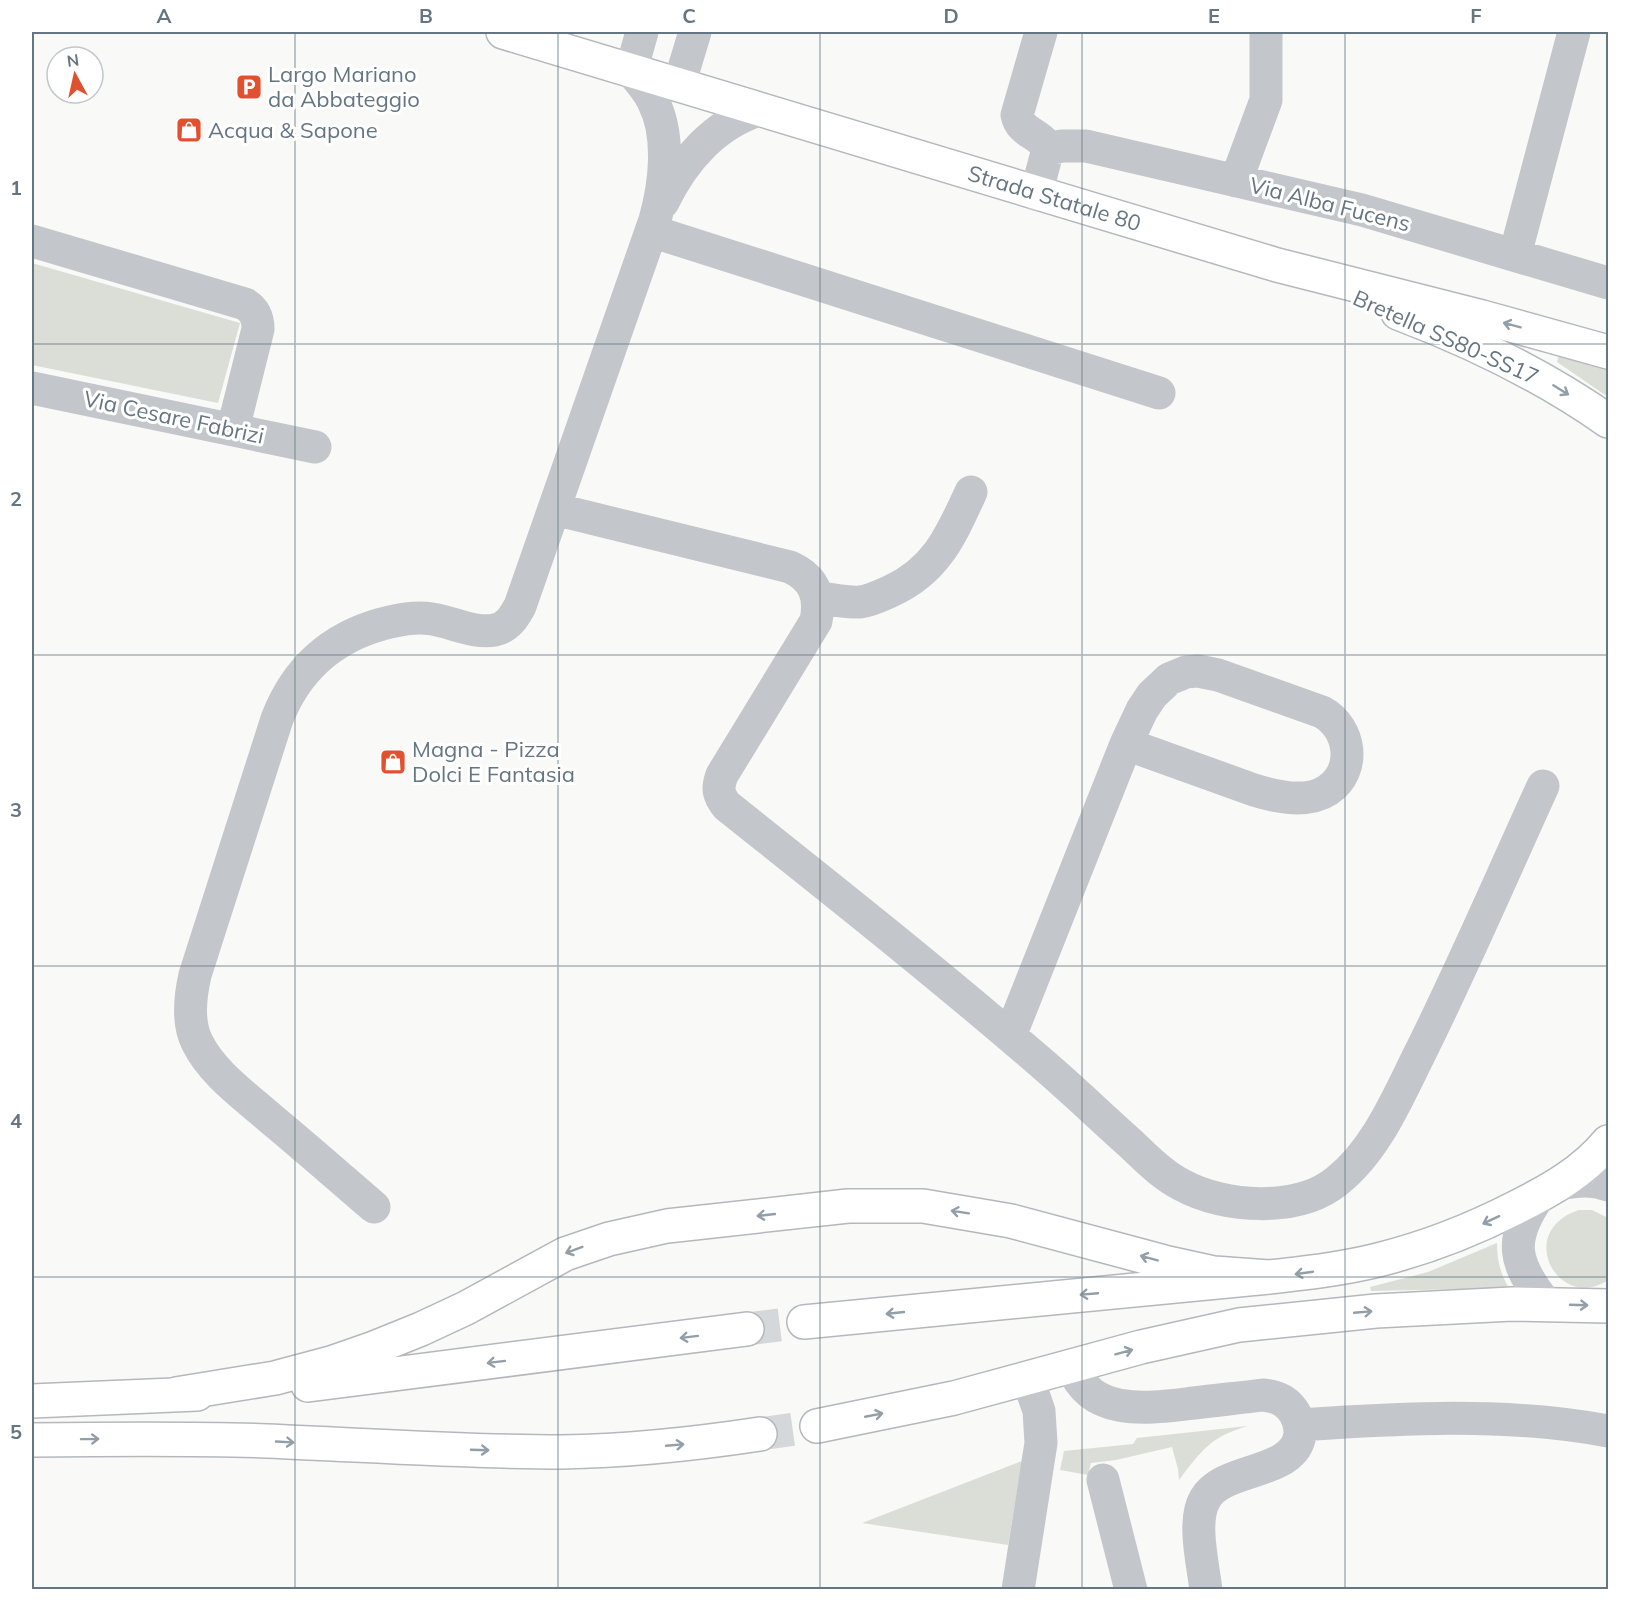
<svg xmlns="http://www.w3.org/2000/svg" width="1640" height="1621" viewBox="0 0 1640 1621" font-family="Mulish,sans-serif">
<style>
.green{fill:#daded6}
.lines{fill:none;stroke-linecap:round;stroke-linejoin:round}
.highway-tunnel{stroke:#d4d8da;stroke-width:33;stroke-dasharray:33 16;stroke-linecap:butt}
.major-casing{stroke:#b4b9bd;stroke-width:36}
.highway-casing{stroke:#b4b8bc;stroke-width:36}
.minor{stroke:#c3c7cb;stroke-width:33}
.major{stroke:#fff;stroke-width:33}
.highway{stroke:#fff;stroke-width:33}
.oneway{stroke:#939fa8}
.grid{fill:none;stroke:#657682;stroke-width:1.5;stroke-opacity:0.55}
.labels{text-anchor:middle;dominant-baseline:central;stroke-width:6;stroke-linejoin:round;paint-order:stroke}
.poi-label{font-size:22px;fill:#657682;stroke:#fff;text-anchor:start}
.street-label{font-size:22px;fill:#657682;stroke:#fff}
.neatline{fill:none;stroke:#657682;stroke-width:2}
.grid-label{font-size:20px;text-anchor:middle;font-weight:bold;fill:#657682}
</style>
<rect width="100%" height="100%" fill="#f9f9f7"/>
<path class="green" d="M32 263 240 323 218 403 32 365Z
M1559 354 1608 369V397L1557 362Z
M1579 1210H1592L1608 1218V1280C1560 1313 1513 1232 1579 1210Z
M1497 1243C1497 1260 1500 1273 1509 1288L1371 1291 1370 1287 1428 1272Z
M1248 1426C1210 1437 1202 1450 1179 1480L1178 1469 1172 1447 1116 1460 1091 1463 1088 1475 1060 1470 1064 1451 1133 1444 1137 1438Z
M1022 1461 1008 1545 862 1523Z"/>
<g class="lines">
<path class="highway-tunnel" d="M747 1329 804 1322
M760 1434 817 1426"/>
<defs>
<g id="major">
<path id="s1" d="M503 32 1277 265 1482 317 1608 352"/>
<path d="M1398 313C1472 341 1544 376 1608 421"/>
</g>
<path id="highway" d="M804 1322 1269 1277C1305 1273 1342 1269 1378 1260 1426 1248 1472 1230 1515 1208 1551 1190 1583 1172 1608 1142
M308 1385 747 1329
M176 1394 275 1378 331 1363 374 1348 421 1329 466 1308 565 1254 609 1239 667 1226 848 1206H923L976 1215 1011 1221 1164 1262 1214 1273 1269 1277
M32 1401 197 1394
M817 1426 954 1398 1141 1347 1239 1325 1376 1311 1512 1304 1608 1306
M32 1440C110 1439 189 1438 267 1441 365 1445 463 1452 561 1452 628 1451 694 1444 760 1434"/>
</defs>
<use href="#major" class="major-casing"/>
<use href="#highway" class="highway-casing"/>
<path class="minor" d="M679 85 695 32
M1048 149 1062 146H1086L1362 210 1608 283
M1236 181 1266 100V32
M1036 194 1048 149C1041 133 1021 134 1017 115L1041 32
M663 202C683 160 715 124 759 110
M651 231 1159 393
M32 241 245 304C255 310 258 318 258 329L233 429
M1515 255 1574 32
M32 388 315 447
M554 509 790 567C814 578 821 596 816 621L722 775C717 788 718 795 727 806 834 891 941 976 1045 1066 1074 1091 1102 1118 1130 1143 1146 1158 1162 1175 1182 1185 1224 1208 1298 1213 1337 1181 1376 1150 1397 1099 1419 1055 1463 967 1502 876 1543 786
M818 598C831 599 847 603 860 602 870 601 882 595 891 591 937 570 951 535 971 492
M1010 1036 1126 744 1142 710 1152 695 1169 679 1186 672 1198 671 1218 675 1322 712C1351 728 1357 770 1328 790 1307 804 1276 797 1254 790L1126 744
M1560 1184C1577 1181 1592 1179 1608 1185
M1539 1196C1508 1240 1513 1263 1546 1304
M374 1207C339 1177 305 1147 270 1118 245 1096 212 1073 197 1042 187 1022 190 997 195 975L277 719C296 670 331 638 382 624 398 620 415 616 432 619 452 622 474 634 495 630 508 627 514 617 520 606L655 220C665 184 671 136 653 101 648 90 639 80 631 71L642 32
M1072 1366C1091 1418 1150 1408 1194 1403 1217 1400 1240 1398 1263 1395 1274 1396 1284 1399 1291 1408 1297 1415 1300 1425 1300 1434 1295 1476 1223 1466 1205 1499 1192 1521 1203 1564 1206 1590
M1299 1425C1402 1418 1506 1412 1608 1431
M1103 1480 1131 1590
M1018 1590 1041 1443 1039 1411 1028 1379"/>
<use href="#major" class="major"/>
<use href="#highway" class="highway"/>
</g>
<defs><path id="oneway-shaft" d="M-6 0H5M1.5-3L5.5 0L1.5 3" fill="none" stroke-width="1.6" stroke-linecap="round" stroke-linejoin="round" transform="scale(1.5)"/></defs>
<g class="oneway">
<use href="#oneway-shaft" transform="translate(1512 325) rotate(-165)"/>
<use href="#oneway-shaft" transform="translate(1561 390) rotate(32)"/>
<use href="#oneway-shaft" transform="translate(960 1212) rotate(-171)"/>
<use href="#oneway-shaft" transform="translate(766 1215) rotate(174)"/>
<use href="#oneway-shaft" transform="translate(1491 1220) rotate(155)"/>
<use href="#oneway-shaft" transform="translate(574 1250) rotate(159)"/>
<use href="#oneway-shaft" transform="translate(1149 1258) rotate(-165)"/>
<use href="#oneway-shaft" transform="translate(1304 1273) rotate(172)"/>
<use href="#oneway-shaft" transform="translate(1089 1294) rotate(175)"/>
<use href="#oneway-shaft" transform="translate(1579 1305) rotate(2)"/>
<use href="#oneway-shaft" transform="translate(1363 1312) rotate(-5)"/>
<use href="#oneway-shaft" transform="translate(895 1313) rotate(174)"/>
<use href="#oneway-shaft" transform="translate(689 1337) rotate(173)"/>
<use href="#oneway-shaft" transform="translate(1124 1352) rotate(-15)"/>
<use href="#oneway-shaft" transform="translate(496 1362) rotate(173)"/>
<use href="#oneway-shaft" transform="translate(874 1415) rotate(-11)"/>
<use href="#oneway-shaft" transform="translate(90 1439) rotate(-1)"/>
<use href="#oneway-shaft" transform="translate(285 1442) rotate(3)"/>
<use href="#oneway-shaft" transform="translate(675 1445) rotate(-5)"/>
<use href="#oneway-shaft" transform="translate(480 1450) rotate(2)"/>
</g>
<path class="grid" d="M295 32V1590M558 32V1590M820 32V1590M1082 32V1590M1345 32V1590M32 344H1608M32 655H1608M32 966H1608M32 1277H1608"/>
<defs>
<symbol id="parking-square" viewBox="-11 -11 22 22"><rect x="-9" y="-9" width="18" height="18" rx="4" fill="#e15130" stroke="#fff"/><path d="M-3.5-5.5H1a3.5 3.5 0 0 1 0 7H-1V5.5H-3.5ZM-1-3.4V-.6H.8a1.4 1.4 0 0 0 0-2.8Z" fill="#fff"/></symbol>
<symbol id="shop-square" viewBox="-11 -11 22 22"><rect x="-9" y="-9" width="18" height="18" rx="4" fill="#e15130" stroke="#fff"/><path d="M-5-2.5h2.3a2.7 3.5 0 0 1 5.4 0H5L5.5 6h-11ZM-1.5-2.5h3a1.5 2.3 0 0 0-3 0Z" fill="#fff"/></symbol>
</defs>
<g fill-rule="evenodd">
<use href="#parking-square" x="234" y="72" width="30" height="30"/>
<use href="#shop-square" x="174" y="115" width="30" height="30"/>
<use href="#shop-square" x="378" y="747" width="30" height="30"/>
</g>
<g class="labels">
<g class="poi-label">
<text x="268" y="74">Largo Mariano<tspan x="268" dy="25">da Abbateggio</tspan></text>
<text x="208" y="130">Acqua &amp; Sapone</text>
<text x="412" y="749">Magna - Pizza<tspan x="412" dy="25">Dolci E Fantasia</tspan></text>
</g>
<g class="street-label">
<text stroke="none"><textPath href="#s1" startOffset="576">Strada Statale 80</textPath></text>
<text transform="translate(1330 204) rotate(14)">Via Alba Fucens</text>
<text transform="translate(1446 337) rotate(24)">Bretella SS80-SS17</text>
<text transform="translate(174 417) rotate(12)">Via Cesare Fabrizi</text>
</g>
</g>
<rect width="1640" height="1621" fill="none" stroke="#ffffff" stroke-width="66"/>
<g transform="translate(75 75) rotate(352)"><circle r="28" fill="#ffffff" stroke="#c1c8cd" stroke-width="1.5"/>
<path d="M0-4.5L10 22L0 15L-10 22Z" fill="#e15130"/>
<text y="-9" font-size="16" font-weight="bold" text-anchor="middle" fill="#657682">N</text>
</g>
<rect x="33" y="33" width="1574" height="1555" class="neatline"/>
<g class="grid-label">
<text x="164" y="23">A</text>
<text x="426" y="23">B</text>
<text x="689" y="23">C</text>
<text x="951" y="23">D</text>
<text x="1214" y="23">E</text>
<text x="1476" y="23">F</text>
<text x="16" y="195">1</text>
<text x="16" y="506">2</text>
<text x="16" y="817">3</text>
<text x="16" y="1128">4</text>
<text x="16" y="1439">5</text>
</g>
</svg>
